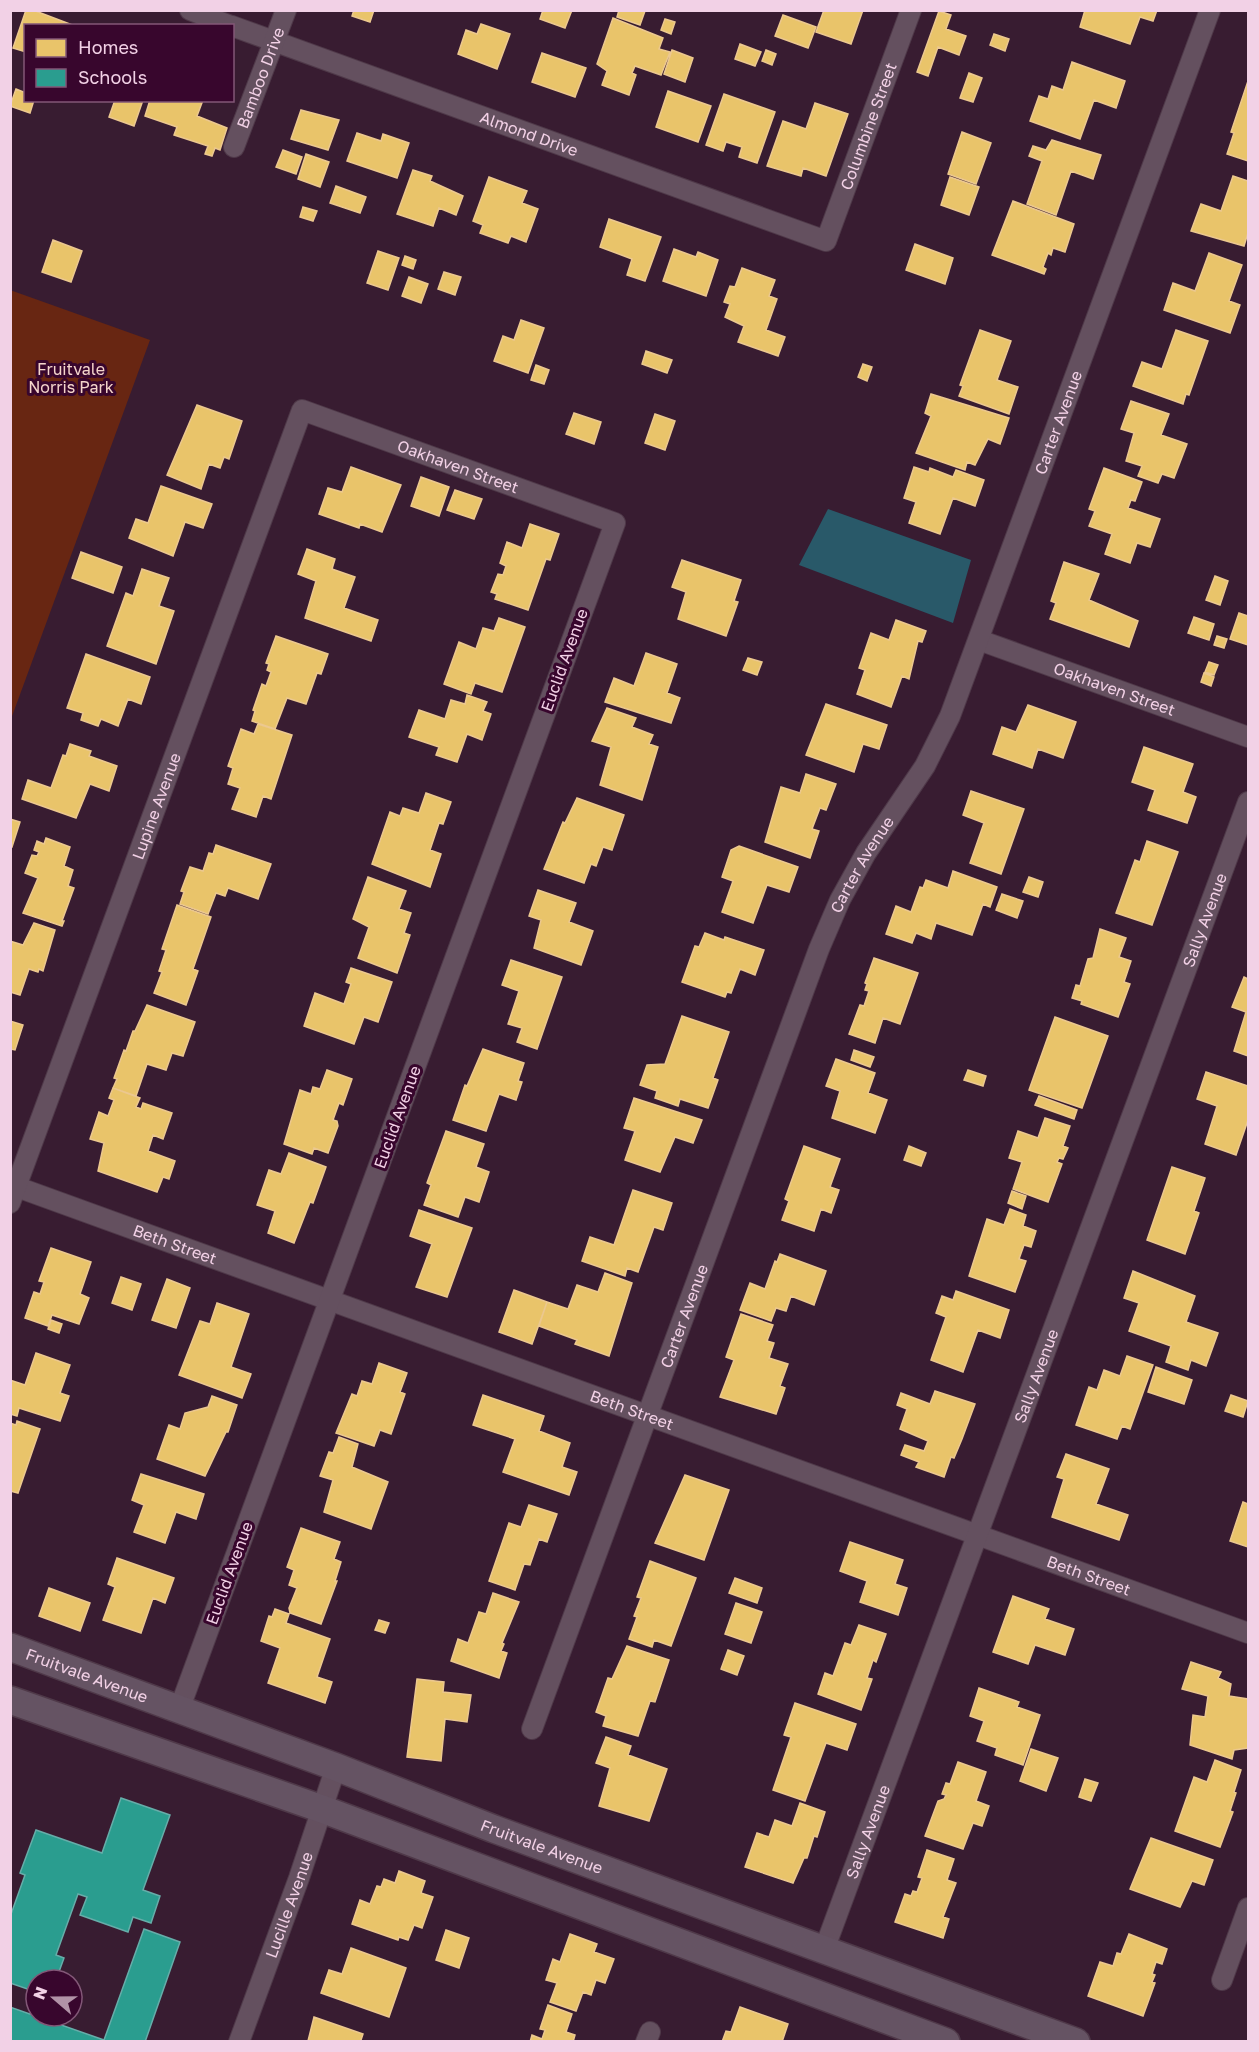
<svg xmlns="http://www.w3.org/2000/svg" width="1259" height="2052" viewBox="0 0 1259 2052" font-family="'Golos Text',sans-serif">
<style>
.green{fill:#682612}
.water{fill:#295969}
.homes{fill:#e9c46a;stroke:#ecc88f;stroke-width:1.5}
.schools{fill:#2a9d8f;stroke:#66ada9;stroke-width:1.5}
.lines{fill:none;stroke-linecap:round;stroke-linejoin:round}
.minor-casing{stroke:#4f3949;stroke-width:22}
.secondary-casing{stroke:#4f3949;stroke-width:30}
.minor{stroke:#64505f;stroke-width:20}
.secondary{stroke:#655363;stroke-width:27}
.labels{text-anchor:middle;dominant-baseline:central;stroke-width:6;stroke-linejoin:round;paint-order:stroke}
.street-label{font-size:16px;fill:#f2d1e6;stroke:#38062d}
.park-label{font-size:16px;fill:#f4d5cb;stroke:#38062d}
</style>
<rect width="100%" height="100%" fill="#381c31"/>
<path class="green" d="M10 290 150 340 11 719H10Z"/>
<path class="water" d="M828 509 971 560 953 623 799 565Z"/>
<path class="homes" d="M26 10H33L75 26H26V52L13 48Z
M354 10H374L370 22 352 16Z
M543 10H572L565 28 540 19Z
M619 10H644L645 11 640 25 617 17Z
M824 10H863L851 44 816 32Z
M1085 10H1157L1153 21 1140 17 1130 44 1080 27Z
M939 11 951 15 946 29 966 36 959 55 938 47 928 76 917 72Z
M783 15 816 27 808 48 775 36Z
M613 18 663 38 659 49 670 52 661 75 635 66 632 73 636 75 629 95 602 85 607 71 597 64Z
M665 19 675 22 671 34 661 30Z
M481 24 510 34 497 69 458 54 466 30 477 34Z
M994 34 1009 39 1005 51 990 45Z
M740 44 761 52 755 66 735 59Z
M672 50 693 58 685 82 664 74Z
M766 50 776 54 772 65 762 61Z
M542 53 586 68 575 97 532 82Z
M1072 62 1125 81 1116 108 1094 100 1080 139 1030 121 1039 96 1048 99 1052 86 1063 90Z
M969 73 982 78 973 102 960 98Z
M1248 81V161L1227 154 1234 133 1231 132Z
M16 89 26 93V100H34L30 113 10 106Z
M668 91 711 106 698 142 656 127Z
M724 94 775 112 757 163 739 157 742 147 726 142 723 151 706 145Z
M115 100H143L134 126 109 117Z
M150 100H203L197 116 227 128 220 150 215 148 212 156 205 154 208 146 174 135 177 127 145 116Z
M815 103 848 114 826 176 803 168 801 176 767 166 783 121 806 129Z
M301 110 339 120 328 150 291 139Z
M962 132 991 143 976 184 948 174Z
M357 133 381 141 383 134 409 143 397 178 347 161Z
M1052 140 1101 155 1093 179 1071 171 1056 215 1027 204 1042 161 1029 156 1033 146 1046 150Z
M283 150 302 157 296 174 276 167Z
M306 154 329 162 320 187 298 179Z
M413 170 432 176 430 181 463 196 456 215 439 208 433 226 397 214Z
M1233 176 1248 181V233L1244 246 1191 231 1201 204 1221 211Z
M489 177 527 191 522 203 538 209 526 242 511 236 508 243 480 233 483 225 473 221Z
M950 177 979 187 969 215 941 205Z
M336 186 366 197 360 213 330 203Z
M1013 201 1074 224 1065 252 1053 248 1051 255 1048 253 1043 267 1046 269 1044 274 992 255Z
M303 207 317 211 313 221 300 217Z
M609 219 661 237 645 281 627 275 632 259 600 247Z
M53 240 82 251 71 282 42 272Z
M915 244 953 258 945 284 906 270Z
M674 249 696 257 698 252 718 260 706 296 663 281Z
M378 251 399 258 388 290 367 283Z
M1209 253 1242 265 1229 301 1240 305 1230 333 1164 310 1173 283 1195 291Z
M405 256 416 260 413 269 402 265Z
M742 268 775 280 769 296 777 299 766 330 785 337 778 356 738 342 744 326 725 317 730 304 724 302 730 286 735 287Z
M444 272 461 277 455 295 438 289Z
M409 277 428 284 421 303 402 296Z
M521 320 544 328 528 373 494 361 503 336 514 340Z
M980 330 1011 341 997 380 1018 387 1009 414 959 396 963 386 960 385Z
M1176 330 1208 341 1189 395 1186 394 1183 404 1133 386 1142 362 1162 369Z
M646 351 672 360 667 373 642 364Z
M863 364 872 367 867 381 858 377Z
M536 365 549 370 544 384 531 380Z
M931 394 1009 418 1000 444 988 439 975 465 967 462 965 470 916 453 931 416 925 413Z
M1131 401 1169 414 1161 435 1187 444 1174 478 1162 474 1158 483 1138 476 1142 466 1126 461 1134 433 1121 429Z
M197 405 242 421 229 459 224 457 220 468 209 464 201 489 167 475Z
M574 413 601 422 594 444 566 434Z
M655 414 675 421 665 450 645 443Z
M351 467 401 485 382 532 360 524 359 528 319 514 328 488 342 492Z
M914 467 929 472 930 468 953 477 956 470 984 480 975 506 953 498 940 534 909 523 916 502 904 498Z
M1104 468 1142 482 1135 501 1131 500 1128 508 1160 519 1150 547 1137 543 1130 563 1105 554 1112 534 1089 526 1095 511 1089 509Z
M421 477 449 487 439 516 411 506Z
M161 486 212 504 203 528 185 522 173 556 129 538 136 519 148 523Z
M455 490 482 499 474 519 447 510Z
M530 524 559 534 550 560 546 559 528 610 495 599 497 594 491 592 498 574 503 575 506 566 500 563 507 542 522 548Z
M307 549 335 559 332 569 355 577 344 608 378 620 371 641 305 618 316 581 298 574Z
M81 552 122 567 113 593 72 578Z
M682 560 741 580 734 601 738 602 726 636 678 619 686 592 672 587Z
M1064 562 1099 574 1089 600 1138 621 1129 647 1050 619 1056 603 1051 601Z
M142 569 169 578 159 606 174 611 156 664 107 646 126 593 133 596Z
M1215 576 1228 581 1220 605 1206 600Z
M1239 613 1248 616V645L1230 639Z
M1194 617 1214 624 1209 640 1188 633Z
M499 618 525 627 502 692 475 683 471 694 444 684 459 642 476 649 483 628 494 631Z
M896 620 926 631 922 642 918 641 909 679 902 676 891 707 857 694 865 670 859 668 871 633 889 640Z
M276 636 328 654 321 674 317 673 306 704 287 698 275 729 252 721 255 711 253 710 262 684 266 686 271 672 267 670 269 664 266 663Z
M1217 636 1227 639 1224 648 1214 645Z
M646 653 677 664 667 693 680 698 671 723 605 702 614 678 634 686Z
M86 654 150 677 141 704 128 699 118 726 101 719 98 726 81 720 83 713 67 708Z
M748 658 762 662 757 675 743 670Z
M1209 662 1218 665 1214 675 1205 672Z
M1204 673 1214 677 1211 686 1201 682Z
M467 695 487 702 483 711 491 714 482 740 467 734 457 762 436 755 439 747 409 737 419 710 445 719 451 700 465 704Z
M826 704 887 725 879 749 863 744 854 772 806 755Z
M1028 705 1076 722 1063 758 1038 749 1032 768 993 754 1002 727 1016 732Z
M607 708 636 718 632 727 653 735 649 744 658 747 642 800 600 785 611 747 592 741Z
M258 724 292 735 271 799 263 796 256 817 232 809 240 788 228 784 233 768 228 766 241 729 254 734Z
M70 744 91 751 89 756 117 766 109 791 90 784 76 818 22 799 28 780 51 788 63 755 66 756Z
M1144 747 1193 764 1183 792 1196 797 1187 823 1148 810 1155 790 1132 782Z
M806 774 836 784 826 810 820 808 812 829 819 831 810 858 765 842 781 787 800 793Z
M971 791 1024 809 1001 874 970 863 984 823 963 815Z
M426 793 451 802 443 824 439 823 430 850 441 854 430 887 372 864 390 812 400 816 403 808 419 813Z
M577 798 624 815 612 850 603 847 596 866 591 864 584 883 544 869 563 822 565 823Z
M10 819 20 822 12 847 10 846Z
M46 838 70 847 64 866 73 870 68 886 74 888 62 921H64L62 926 23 913 38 878 25 873 32 855 37 856 39 852 34 850 37 841 44 844Z
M1147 841 1178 852 1152 925 1116 913 1135 860 1140 862Z
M216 845 271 864 258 899 228 888 225 896 216 893 208 914 180 904 184 892 181 891 190 867 203 871 209 853 213 854Z
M739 846 798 867 789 892 767 885 753 923 722 912 733 881 722 877 731 850Z
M953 871 997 887 990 907 983 904 972 935 936 923 931 939 916 933 912 943 886 934 896 906 911 912 920 887 923 888 926 880 948 888Z
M368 877 406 891 399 909 411 913 404 933 410 935 397 973 358 958 369 927 353 919Z
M1029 877 1043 882 1038 897 1023 892Z
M538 890 576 903 569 922 593 931 581 965 534 948 541 920 529 916Z
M1002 894 1023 901 1017 918 996 910Z
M177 905 211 917 193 969 198 971 186 1005 154 993 162 972 159 971 166 950 162 949Z
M34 923 55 930 43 971 39 969 38 972 29 969 20 995 10 992V941L23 945Z
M1100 929 1126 938 1119 957 1131 961 1124 982 1130 984 1118 1017 1081 1004 1082 1001 1072 998 1076 985 1080 986 1088 959 1093 958Z
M705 933 724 940 725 937 764 950 755 975 740 969 731 993 727 992 725 997 682 982 695 946 699 947Z
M874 958 918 973 900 1024 883 1018 875 1043 849 1034 860 1005 864 1006 869 991 865 990 867 984 865 983Z
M511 960 562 977 537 1049 517 1042 522 1028 508 1024 519 991 502 985Z
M351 968 392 982 378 1022 364 1017 354 1044 304 1026 315 993 344 1004 351 984 346 982Z
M1244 977 1248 979V1056L1234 1051 1246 1012 1232 1007Z
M147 1005 195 1022 183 1056 172 1053 166 1070 147 1064 136 1096 113 1088 117 1079 114 1078 124 1050 126 1051 133 1031H135Z
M682 1016 729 1032 713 1078 718 1080 708 1108 680 1099 678 1106 655 1098 657 1091 640 1085 647 1065 665 1064Z
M1055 1017 1108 1036 1082 1108 1029 1090Z
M10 1021 23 1025 15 1050 10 1049Z
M483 1049 524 1063 518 1081 522 1082 516 1100 499 1094 486 1131 453 1120 465 1085 467 1086Z
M854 1050 874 1057 870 1067 851 1060Z
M836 1059 875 1073 868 1093 887 1100 875 1133 832 1118 840 1091 826 1086Z
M327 1070 352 1079 343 1105 339 1103 333 1120 337 1121 338 1126 328 1153 314 1148 312 1154 284 1144 300 1090 311 1094 313 1087 320 1089Z
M968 1070 986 1076 983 1086 964 1080Z
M1206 1072 1248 1086V1120L1236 1155 1205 1144 1217 1106 1197 1099Z
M113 1088 140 1098 136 1107 141 1109 143 1103 172 1113 163 1139 153 1135 148 1151 175 1161 169 1179 163 1177 157 1192 98 1171 104 1143 90 1139 99 1112 108 1116 114 1100 109 1098Z
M1039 1096 1077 1110 1074 1119 1035 1105Z
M634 1098 702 1120 693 1143 675 1137 660 1172 625 1160 635 1131 624 1128Z
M1045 1118 1070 1126 1063 1146 1068 1148 1063 1159 1059 1158 1057 1162 1062 1164 1048 1202 1013 1189 1022 1162 1009 1158 1018 1131 1038 1138Z
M446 1131 484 1144 476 1167 489 1172 479 1202 465 1197 458 1217 424 1205 431 1185 427 1183Z
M804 1146 840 1159 830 1187 839 1190 831 1213 821 1209 814 1231 782 1220 789 1201 785 1199Z
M909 1146 926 1153 921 1166 904 1160Z
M289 1153 326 1167 313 1203 310 1202 294 1243 268 1233 275 1211 257 1205 269 1170 281 1174Z
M1172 1167 1205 1178 1194 1211 1199 1213 1185 1254 1147 1240Z
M633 1190 672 1203 663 1230 654 1227 638 1272 627 1268 625 1276 582 1261 590 1237 614 1245Z
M1012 1191 1026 1196 1022 1209 1008 1203Z
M1010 1209 1026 1215 1023 1226 1036 1231 1031 1247 1024 1245 1019 1259 1026 1261 1015 1292 969 1276 987 1219 1004 1225Z
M419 1210 472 1228 447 1297 416 1287 432 1244 410 1236Z
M51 1248 91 1262 80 1294 89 1298 79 1324 52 1315 48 1326 25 1318 34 1292 40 1294 44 1282 39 1281Z
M780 1254 826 1271 814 1305 791 1296 786 1311 776 1308 771 1321 740 1310 750 1283 765 1289 775 1261 777 1262Z
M1133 1271 1195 1296 1186 1322 1218 1333 1206 1366 1191 1360 1188 1370 1166 1362 1171 1346 1129 1331 1139 1303 1124 1298Z
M605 1273 632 1283 609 1356 575 1344 577 1340 539 1326 547 1302 568 1309 577 1285 598 1292Z
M121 1277 141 1284 132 1310 112 1303Z
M167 1279 190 1288 176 1328 152 1320Z
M514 1290 547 1302 532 1344 499 1332Z
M956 1291 1009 1310 1000 1338 978 1330 963 1372 931 1360 946 1317 936 1313 942 1296 953 1300Z
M217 1303 249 1314 231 1367 251 1374 242 1398 179 1375 200 1321 210 1324Z
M741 1314 773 1325 767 1341 774 1343 769 1358 788 1364 780 1386 785 1388 776 1414 720 1397 734 1360 726 1357Z
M51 1320 62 1324 59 1333 48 1329Z
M36 1353 70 1365 60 1393 69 1396 60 1421 19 1408 17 1416 10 1414V1380L25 1385Z
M1127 1356 1153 1365 1130 1429 1122 1426 1117 1439 1076 1425 1089 1387 1097 1390 1104 1370 1120 1376Z
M379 1363 407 1373 400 1392 405 1394 391 1434 380 1430 374 1446 336 1433 352 1394 357 1396 362 1381 372 1384Z
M1156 1367 1192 1380 1184 1404 1148 1392Z
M935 1391 975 1404 962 1439 954 1458 951 1457 944 1477 916 1467 919 1462 901 1455 905 1445 924 1451 928 1441 900 1429 907 1409 897 1405 901 1393 930 1404Z
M483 1395 544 1416 539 1431 570 1443 562 1467 577 1472 569 1495 503 1472 515 1439 473 1425Z
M1231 1395 1248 1401 1243 1417 1225 1411Z
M212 1396 237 1405 228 1432H226L205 1476 157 1459 169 1425 180 1429 185 1413 208 1407Z
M17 1421 40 1429 18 1493 10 1491V1423L16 1425Z
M339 1437 358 1444 352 1467 388 1482 371 1529 324 1512 333 1480 320 1476 329 1452 333 1453Z
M1066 1454 1109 1469 1096 1504 1128 1515 1119 1540 1052 1517 1064 1479 1057 1477Z
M141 1474 204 1494 196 1519 176 1512 165 1543 134 1532 144 1505 132 1500Z
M685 1475 729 1490 704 1560 655 1543Z
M1243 1502 1248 1504V1547L1230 1541Z
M529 1505 557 1514 547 1542 539 1539 530 1565 524 1564 515 1590 489 1581 509 1523 521 1527Z
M301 1528 340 1542 334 1559 341 1562 335 1581H337L321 1624 290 1613 289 1608 297 1588 289 1585 294 1570 287 1567Z
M850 1542 903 1560 895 1584 907 1588 898 1615 860 1602 867 1581 840 1571Z
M117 1558 174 1578 165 1603 153 1598 141 1633 103 1620 115 1587 108 1584Z
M650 1561 696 1578 671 1646 654 1640 652 1647 629 1639 637 1617 634 1616 641 1598 637 1597Z
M735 1578 762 1588 757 1603 729 1593Z
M49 1588 90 1603 80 1631 39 1616Z
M493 1593 519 1602 502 1643 504 1644 501 1651 507 1653 499 1678 451 1661 458 1639 468 1643 479 1612 486 1614Z
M1013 1596 1049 1609 1045 1619 1074 1629 1065 1655 1035 1645 1028 1664 993 1652Z
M736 1603 762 1612 751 1643 725 1634Z
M275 1609 289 1614 286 1623 330 1639 317 1677 332 1682 325 1703 268 1683 280 1648 261 1641 269 1616 272 1617Z
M379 1620 389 1623 385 1633 375 1630Z
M859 1625 886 1634 876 1662 873 1660 867 1678 872 1679 861 1710 818 1694 825 1673 833 1676 845 1643 851 1645Z
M627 1646 669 1660 655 1702 650 1701 638 1736 603 1726 606 1716 596 1712 608 1678 612 1679Z
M728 1650 744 1656 737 1675 721 1669Z
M1191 1662 1221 1672 1218 1678 1231 1684 1229 1696 1248 1699V1748L1234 1750 1232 1759 1190 1745 1193 1715 1205 1717 1208 1696 1182 1689Z
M417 1679 444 1682 443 1692 471 1695 467 1722 445 1719 441 1761 407 1757Z
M979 1688 1019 1702 1017 1707 1040 1715 1023 1765 995 1755 997 1748 977 1741 984 1721 970 1716Z
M795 1703 856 1724 847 1750 826 1743 805 1801 773 1790 791 1737 784 1735Z
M606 1737 631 1746 628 1755 667 1769 649 1821 599 1806 610 1768 596 1763Z
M1031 1749 1058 1758 1046 1791 1020 1781Z
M1215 1760 1241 1770 1234 1792 1236 1793 1230 1811 1233 1812 1220 1847 1175 1831 1194 1777 1207 1782Z
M958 1762 986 1772 976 1801 989 1806 982 1826 973 1823 963 1849 925 1836 938 1801 944 1799 946 1795 942 1794 946 1783 950 1784Z
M1085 1779 1098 1783 1091 1801 1079 1797Z
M800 1803 825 1812 817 1837 814 1836 807 1858H804L793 1883 745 1867 757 1833 769 1837 775 1820 792 1826Z
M1151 1838 1213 1860 1204 1885 1192 1881 1180 1907 1130 1889Z
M927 1850 954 1859 947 1880 956 1883 943 1917 949 1919 943 1938 895 1922 905 1894 911 1896 913 1891 917 1892 922 1878 918 1877Z
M399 1871 425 1881 421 1893 433 1897 422 1928 414 1925 408 1940 399 1937 398 1940 352 1924 360 1900 370 1904 377 1886 381 1887 384 1879 395 1883Z
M446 1930 469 1938 459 1968 436 1960Z
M570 1934 597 1944 594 1952 614 1959 605 1983 596 1980 591 1995 583 1992 576 2011 550 2002 557 1983 546 1980 553 1959 560 1962Z
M1129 1934 1167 1949 1162 1964 1156 1962 1152 1974 1155 1975 1152 1982 1155 1983 1143 2016 1088 1996 1100 1962 1113 1966 1117 1953 1121 1954Z
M351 1948 406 1968 389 2017 321 1993 329 1970 342 1974Z
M548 2005 572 2014 566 2032 575 2035 573 2042H530L532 2035 542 2039 545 2030 540 2029Z
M740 2007 788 2024 782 2042H722L726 2031 731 2032Z
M314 2017 363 2034 361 2040 363 2042H305L308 2041Z"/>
<path class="schools" d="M121 1798 170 1815 143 1890 160 1896 151 1923 133 1917 128 1932 80 1915 87 1897 78 1894 56 1955 64 1958 56 1980H36V1992L10 1983V1917L25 1875 20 1873 36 1830 102 1853Z
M144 1929 180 1942 145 2042H10V2007L104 2040Z"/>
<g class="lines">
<defs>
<g id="minor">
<path d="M190 10 231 26"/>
<path id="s1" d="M232 26 826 241 911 10"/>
<path id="s2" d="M234 147 286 10"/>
<path id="s3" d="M979 640 1248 737"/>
<path id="s4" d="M17 1187 1248 1633"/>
<path id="s5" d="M10 1203 302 410 615 523 179 1710"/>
<path id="s6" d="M532 1729 819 949 840 900 866 853 925 766 950 716 1210 10"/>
<path id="s7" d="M824 1950 1248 802"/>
<path d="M1222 1980 1248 1908"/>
<path id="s8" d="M239 2042 299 1878 336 1767"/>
<path d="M646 2042 650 2032"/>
</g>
<g id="secondary">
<path id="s9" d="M10 1647 336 1767 494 1829 1076 2042"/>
<path d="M10 1700 322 1809 946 2042"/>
</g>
</defs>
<use href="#minor" class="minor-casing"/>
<use href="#secondary" class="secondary-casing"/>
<use href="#minor" class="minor"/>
<use href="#secondary" class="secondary"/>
</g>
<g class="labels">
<g class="street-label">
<text stroke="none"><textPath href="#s2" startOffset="74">Bamboo Drive</textPath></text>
<text stroke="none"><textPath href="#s1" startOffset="754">Columbine Street</textPath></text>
<text stroke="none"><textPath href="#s1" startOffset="316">Almond Drive</textPath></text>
<text stroke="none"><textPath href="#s6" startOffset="1412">Carter Avenue</textPath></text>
<text stroke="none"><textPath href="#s5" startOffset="1011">Oakhaven Street</textPath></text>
<text transform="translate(564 660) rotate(-70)">Euclid Avenue</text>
<text stroke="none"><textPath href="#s3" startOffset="144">Oakhaven Street</textPath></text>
<text stroke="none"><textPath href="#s5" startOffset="423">Lupine Avenue</textPath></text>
<text stroke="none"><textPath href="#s6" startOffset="926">Carter Avenue</textPath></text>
<text stroke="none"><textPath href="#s7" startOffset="1098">Sally Avenue</textPath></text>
<text transform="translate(397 1117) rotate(-70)">Euclid Avenue</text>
<text stroke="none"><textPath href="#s4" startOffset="168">Beth Street</textPath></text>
<text stroke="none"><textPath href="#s6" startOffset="440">Carter Avenue</textPath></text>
<text stroke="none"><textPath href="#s7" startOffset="612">Sally Avenue</textPath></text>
<text stroke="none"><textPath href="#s4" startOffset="654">Beth Street</textPath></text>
<text transform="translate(229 1573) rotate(-70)">Euclid Avenue</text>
<text stroke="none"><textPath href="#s4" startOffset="1140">Beth Street</textPath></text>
<text stroke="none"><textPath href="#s9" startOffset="82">Fruitvale Avenue</textPath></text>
<text stroke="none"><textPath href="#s7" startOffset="126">Sally Avenue</textPath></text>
<text stroke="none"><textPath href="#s9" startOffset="568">Fruitvale Avenue</textPath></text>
<text stroke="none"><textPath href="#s8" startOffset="146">Lucille Avenue</textPath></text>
</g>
<g class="park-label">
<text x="71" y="369">Fruitvale<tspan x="71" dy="18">Norris Park</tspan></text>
</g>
</g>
<rect width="1259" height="2052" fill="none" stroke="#f2d1e6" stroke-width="24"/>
<rect x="24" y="24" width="210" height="78" fill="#38062d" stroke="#825777" stroke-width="1.5"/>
<rect x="36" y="39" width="30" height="18" fill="#e9c46a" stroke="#825777" stroke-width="1.5"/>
<text x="78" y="54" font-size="18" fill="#f2d1e6">Homes</text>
<rect x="36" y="69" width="30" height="18" fill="#2a9d8f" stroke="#825777" stroke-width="1.5"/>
<text x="78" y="84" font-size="18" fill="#f2d1e6">Schools</text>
<g transform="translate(54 1998) rotate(290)"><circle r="28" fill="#38062d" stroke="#825777" stroke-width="1.5"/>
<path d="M0-4.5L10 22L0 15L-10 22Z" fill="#b192a7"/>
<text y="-9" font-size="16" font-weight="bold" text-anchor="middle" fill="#f2d1e6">N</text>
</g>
</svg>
